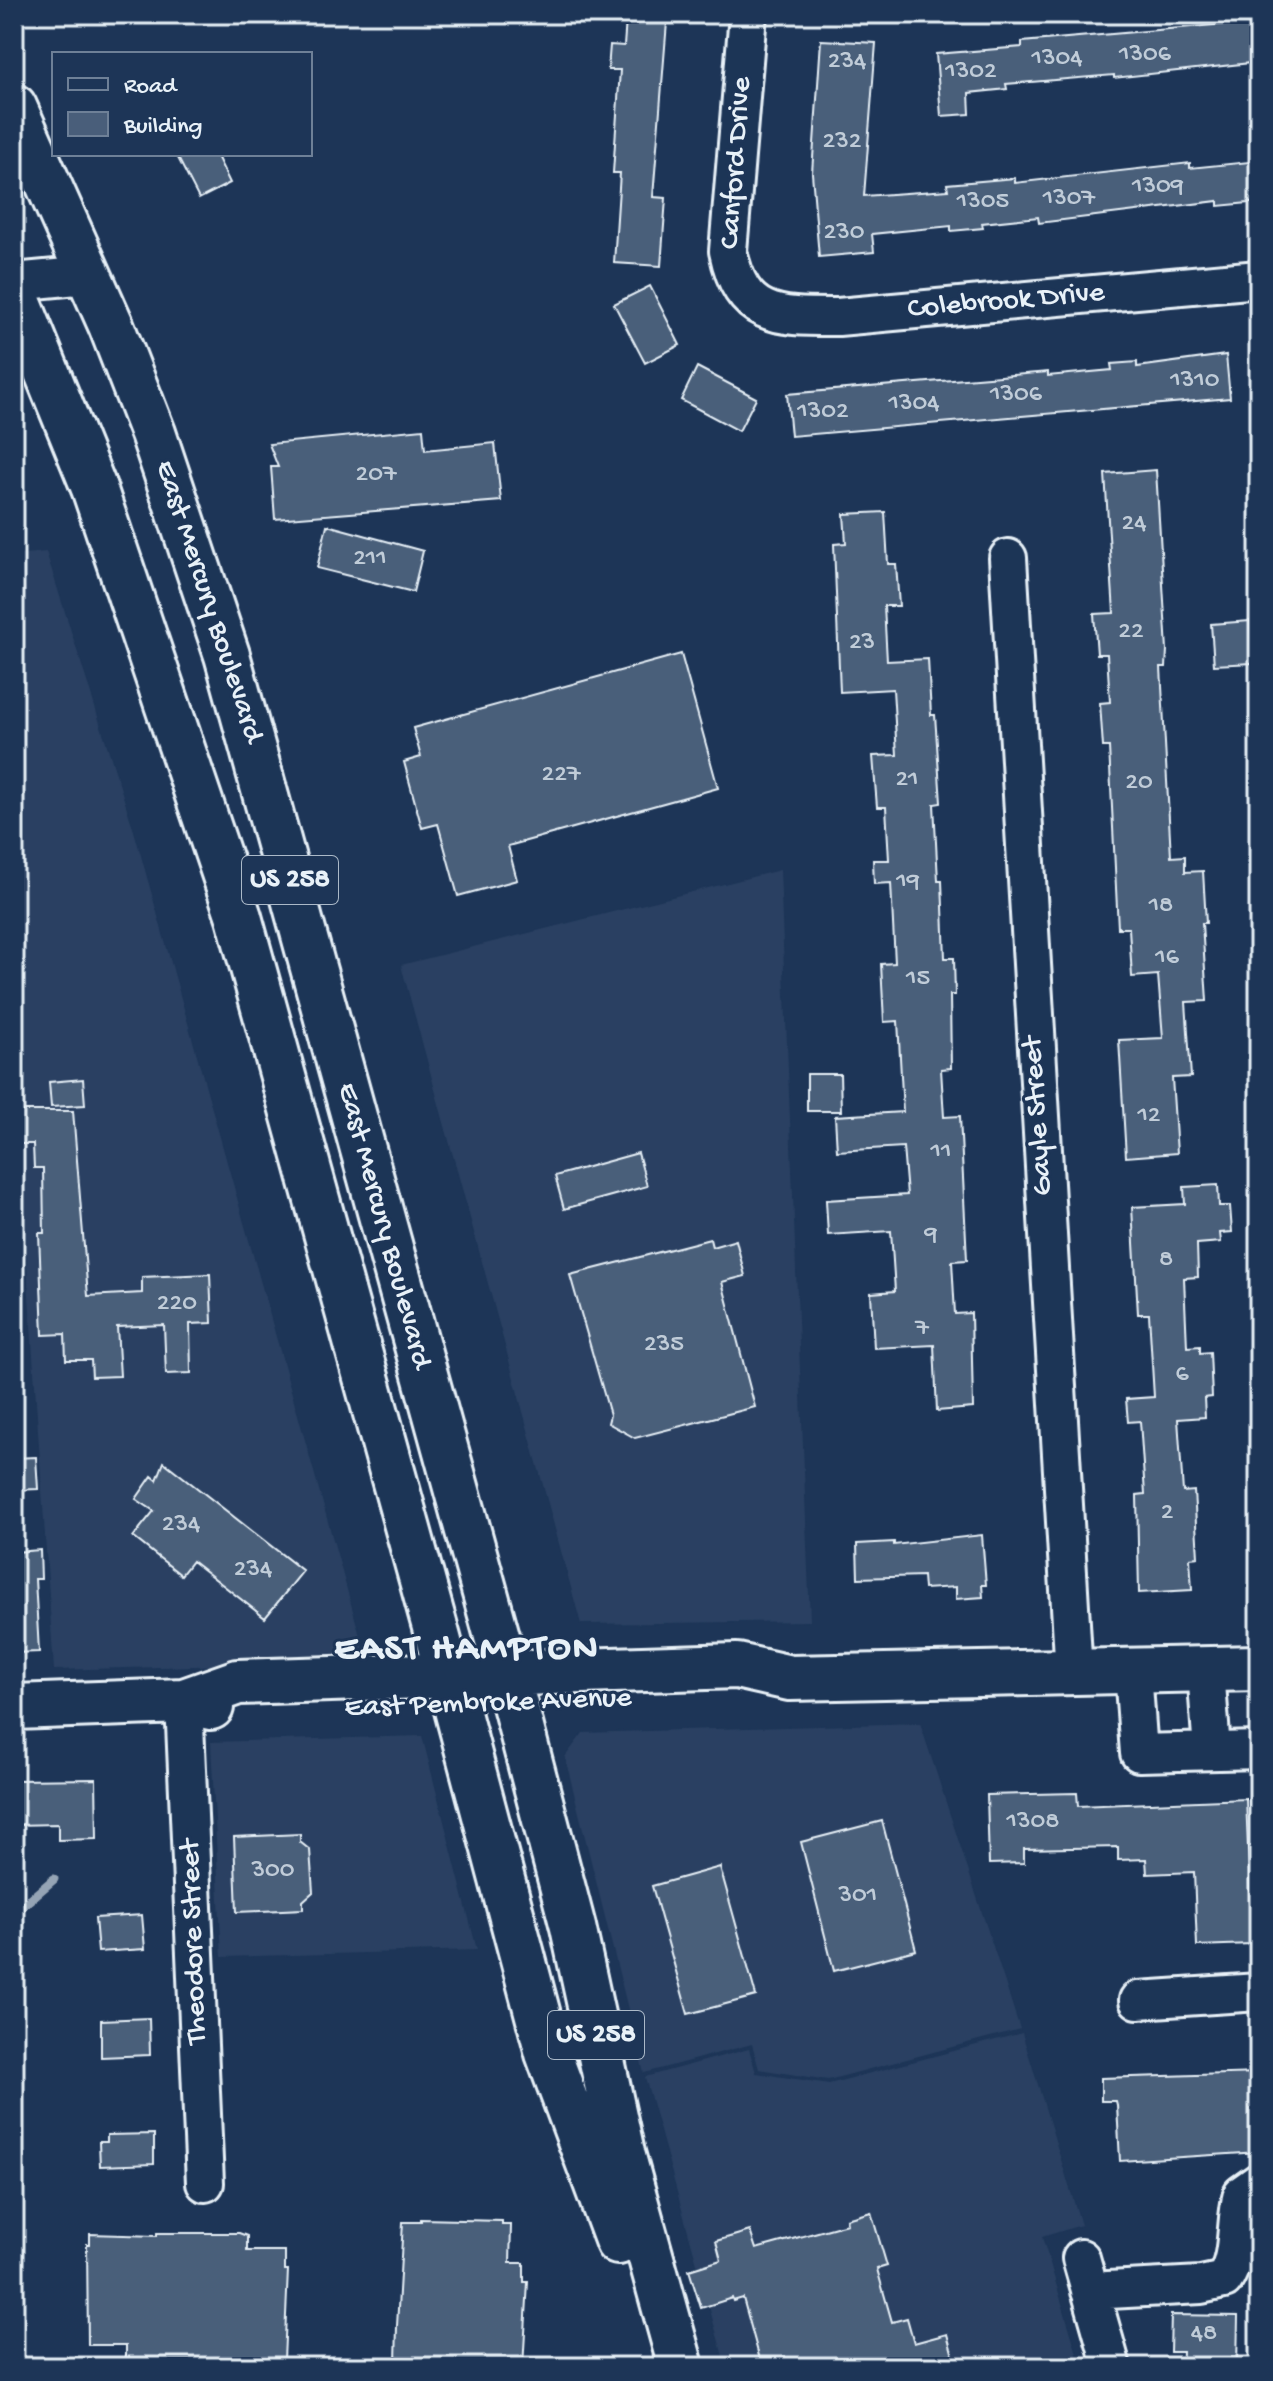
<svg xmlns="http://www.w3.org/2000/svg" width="1273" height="2381" viewBox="0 0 1273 2381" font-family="'Gochi Hand',sans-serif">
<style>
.built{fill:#2a4162}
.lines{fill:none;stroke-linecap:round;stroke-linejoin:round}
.stream{stroke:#95a4b5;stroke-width:9}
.building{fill:#495e7a;stroke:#e8f1f8;stroke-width:2}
.minor-casing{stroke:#e8f1f8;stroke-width:42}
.major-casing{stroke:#e8f1f8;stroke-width:50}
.minor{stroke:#1d3557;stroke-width:36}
.major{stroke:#1d3557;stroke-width:44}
.labels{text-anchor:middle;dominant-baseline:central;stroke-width:6;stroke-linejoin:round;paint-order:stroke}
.number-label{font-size:26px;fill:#c0ccd8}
.shield{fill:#1d3557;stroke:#abb9c8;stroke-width:2}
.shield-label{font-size:28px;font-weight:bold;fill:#e8f1f8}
.street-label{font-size:30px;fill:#e8f1f8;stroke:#1d3557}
.district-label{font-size:38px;font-weight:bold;letter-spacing:2px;fill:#e8f1f8;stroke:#1d3557}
</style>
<rect width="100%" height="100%" fill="#1d3557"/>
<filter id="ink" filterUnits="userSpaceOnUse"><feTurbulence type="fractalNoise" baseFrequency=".0125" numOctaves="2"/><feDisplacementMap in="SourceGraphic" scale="16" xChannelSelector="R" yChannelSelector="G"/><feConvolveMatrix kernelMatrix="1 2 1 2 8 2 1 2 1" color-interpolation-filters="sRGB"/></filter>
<g filter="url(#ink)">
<path class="built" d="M46 552 134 831 367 1661 54 1670 14 1071V555Z
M780 870 810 1621 581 1624 401 965Z
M920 1723 1020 2029 828 2080 759 2069 752 2044 644 2073 565 1757 583 1733Z
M422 1736 477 1950 222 1957 211 1742Z
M1022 2033 1081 2225 1042 2237 1081 2367H726L645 2077 749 2049 756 2073 829 2084Z"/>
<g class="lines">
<path class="stream" d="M14 1913 54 1879"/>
</g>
<path class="building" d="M626 19 667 22 653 197 666 198 661 266 614 263 620 173H613L620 70H608L610 45 624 46Z
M1259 21V62L1114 78V75L1006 84 1007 89 969 93 970 114 941 116 936 54 1022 47V42Z
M821 40 876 43 864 196 948 190 947 184 1015 178V183L1190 163V168L1259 161V202L1218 206V201L1039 223 1038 217 982 223 983 228 951 231V226L872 234 874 252 819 257 812 173Z
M176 154H216L230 183 199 199Z
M650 286 680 345 645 363 614 304Z
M1226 355 1230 398 791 436 787 394 1048 372V376L1112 370 1111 364 1137 362V367Z
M697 367 756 398 739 431 681 400Z
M423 429 425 450 495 443 501 501 275 519 271 467H278L269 444Z
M1156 470 1167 650 1166 667H1161L1171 857 1185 856V872L1203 871 1206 923H1202L1207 1001 1186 1002 1191 1077 1172 1078 1177 1153 1126 1157 1119 1040 1163 1038 1158 975 1132 977 1129 928H1118L1109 747H1103L1100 703 1110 702 1107 654H1097L1094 614 1114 613 1105 474Z
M885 512 888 564H896L899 606H884L887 661 928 659 931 715H935L941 803 934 804 938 881H942L945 958H954L955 995H950L951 1068 941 1069 944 1117 960 1116 967 1260 952 1261 955 1314 971 1313 973 1408 937 1411 934 1345 874 1348 871 1293 895 1291 891 1231 828 1235 826 1200 907 1195 903 1147 837 1151 835 1116 903 1112 898 1021 884 1022 881 964 895 963 891 883 874 884 873 860H889L886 807H877L873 756 897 755 893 689 840 692 834 544 846 543 844 514Z
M327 525 423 551 413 592 317 568Z
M1250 621 1253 663 1214 665 1211 624Z
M681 654 718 788 508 846 517 880 458 896 438 824 422 828 404 762 421 757 413 728Z
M807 1074H840L841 1111H807Z
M83 1079 85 1105 51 1107 49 1082Z
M14 1111H73L88 1296 142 1293V1277L210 1274 212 1323 190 1324 191 1373 166 1374 164 1325 117 1327 120 1376 92 1377 91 1360H66L65 1334 43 1335 39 1233H44L43 1168H34L33 1144H14Z
M638 1153 647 1186 564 1209 555 1176Z
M1218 1185 1219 1206H1230L1232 1232 1220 1233 1221 1242 1197 1244 1198 1277 1184 1278 1187 1347 1200 1346V1353L1210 1352 1212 1397 1204 1398 1205 1417 1178 1419 1183 1492 1194 1491 1198 1557 1190 1558 1192 1590 1139 1593 1137 1495 1145 1494 1140 1421 1128 1422 1126 1399 1154 1397 1149 1314H1138L1132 1207 1185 1204 1184 1187Z
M710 1239 712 1247 736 1240 745 1276 722 1282 755 1407 635 1438 608 1423 610 1415 570 1275Z
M36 1457 38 1489 14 1490V1458Z
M164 1462 303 1571 265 1618 192 1561 181 1575 133 1537 154 1511 136 1499 152 1476 157 1480Z
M982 1535 986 1585H982L983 1597 956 1599V1587L924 1589 923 1576 858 1578 857 1544 894 1542V1545Z
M40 1550 41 1579H35L39 1652 14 1653V1552Z
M96 1779 97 1839 58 1840V1824L14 1825V1780Z
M1077 1793 1078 1806 1246 1799 1252 1944 1197 1946 1194 1872 1147 1874 1146 1859 1118 1860V1847L1024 1849V1863L989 1864 987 1795Z
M882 1821 916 1950 834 1971 801 1842Z
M300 1834V1842L310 1850 313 1892 303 1901V1909L237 1912 234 1837Z
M720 1867 756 1996 688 2014 652 1886Z
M142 1915 145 1949 98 1952 95 1918Z
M149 2018 150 2055 101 2057V2020Z
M1259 2073V2152L1120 2161 1117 2105 1116 2101H1101V2078Z
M154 2134V2164L100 2166 99 2142H107V2135Z
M871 2212 887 2266 877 2269 892 2322 907 2318 914 2343 947 2334 956 2367H762L743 2298 733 2301 732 2298 701 2308 689 2270 721 2260 716 2241 750 2231 756 2249 847 2224 846 2219Z
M421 2219 502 2221V2225H511L510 2263H524V2282H528L523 2367H399L396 2362 397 2326 403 2222H421Z
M157 2233H239L247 2236V2251H285V2270H288L284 2360 135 2361 126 2359V2345H88L87 2244H90V2234L157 2236Z
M1171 2315 1238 2316 1237 2367H1182L1183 2352H1170Z"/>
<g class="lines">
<defs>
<path id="minor" d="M748 14 728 251C742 319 778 317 838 317L1259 279
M14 282 88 275
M1008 558 1074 1674
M1206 1670 1212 1751
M1133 1672 1139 1753 1259 1750
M184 1701 205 2183
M1138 2000 1259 1992
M1081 2258 1112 2367
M1090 2291 1201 2285 1224 2280C1240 2257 1234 2224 1242 2194L1259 2182"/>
<path id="major" d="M14 107 111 325 153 433 227 655 498 1640 573 1927 622 2153 681 2367
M14 291 94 488 239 917 438 1638 548 2053 618 2242
M184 1701 238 1682 737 1666 790 1678 1259 1668
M14 1707 184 1701 211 1707"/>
</defs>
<use href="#minor" class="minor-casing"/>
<use href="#major" class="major-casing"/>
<use href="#minor" class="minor"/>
<use href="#major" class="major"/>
</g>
</g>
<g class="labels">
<g class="number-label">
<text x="1145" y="55">1306</text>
<text x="1057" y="59">1304</text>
<text x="847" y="62">234</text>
<text x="971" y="72">1302</text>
<text x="842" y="142">232</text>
<text x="1158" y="187">1309</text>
<text x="1069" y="199">1307</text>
<text x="983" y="202">1305</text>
<text x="844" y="233">230</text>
<text x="1195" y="381">1310</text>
<text x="1016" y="395">1306</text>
<text x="914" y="404">1304</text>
<text x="823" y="412">1302</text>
<text x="376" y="475">207</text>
<text x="1134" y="524">24</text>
<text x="370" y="559">211</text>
<text x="1131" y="632">22</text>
<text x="862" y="643">23</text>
<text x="561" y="775">227</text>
<text x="907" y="780">21</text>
<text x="1139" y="783">20</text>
<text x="908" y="882">19</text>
<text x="1161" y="906">18</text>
<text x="1167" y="958">16</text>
<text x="918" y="979">15</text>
<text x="1149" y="1116">12</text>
<text x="941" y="1152">11</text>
<text x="931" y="1235">9</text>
<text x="1166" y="1260">8</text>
<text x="177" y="1304">220</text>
<text x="922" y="1329">7</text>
<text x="664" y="1345">235</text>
<text x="1182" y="1375">6</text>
<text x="1167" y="1513">2</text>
<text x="181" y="1525">234</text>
<text x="253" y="1570">234</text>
<text x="1033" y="1822">1308</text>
<text x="273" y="1871">300</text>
<text x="858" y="1896">301</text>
<text x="1204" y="2334">48</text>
</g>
<g class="shield">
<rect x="242" y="856" width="96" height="48" rx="6"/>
<rect x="548" y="2011" width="96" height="48" rx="6"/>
</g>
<g class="shield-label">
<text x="290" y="880">US 258</text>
<text x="596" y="2035">US 258</text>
</g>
<g class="street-label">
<text transform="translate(737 163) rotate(-86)">Canford Drive</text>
<text transform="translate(1006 302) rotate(-5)">Colebrook Drive</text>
<text transform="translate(208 602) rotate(72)">East Mercury Boulevard</text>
<text transform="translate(1039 1116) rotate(-94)">Gayle Street</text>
<text transform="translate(383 1226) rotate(75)">East Mercury Boulevard</text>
<text transform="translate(488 1704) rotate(-2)">East Pembroke Avenue</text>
<text transform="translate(195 1942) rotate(-92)">Theodore Street</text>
</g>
<g class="district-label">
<text x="467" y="1650">EAST HAMPTON</text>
</g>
</g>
<rect width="1273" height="2381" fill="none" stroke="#1d3557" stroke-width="48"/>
<rect x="24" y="24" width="1225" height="2333" fill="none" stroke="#e8f1f8" stroke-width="3" filter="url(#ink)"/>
<rect x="52" y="52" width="260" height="104" fill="#1d3557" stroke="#6e8097" stroke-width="2"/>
<rect x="68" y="78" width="40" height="12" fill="#1d3557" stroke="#6e8097" stroke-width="2"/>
<text x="124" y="92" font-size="24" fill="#e8f1f8">Road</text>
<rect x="68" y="112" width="40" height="24" fill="#495e7a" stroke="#6e8097" stroke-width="2"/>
<text x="124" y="132" font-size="24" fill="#e8f1f8">Building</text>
</svg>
